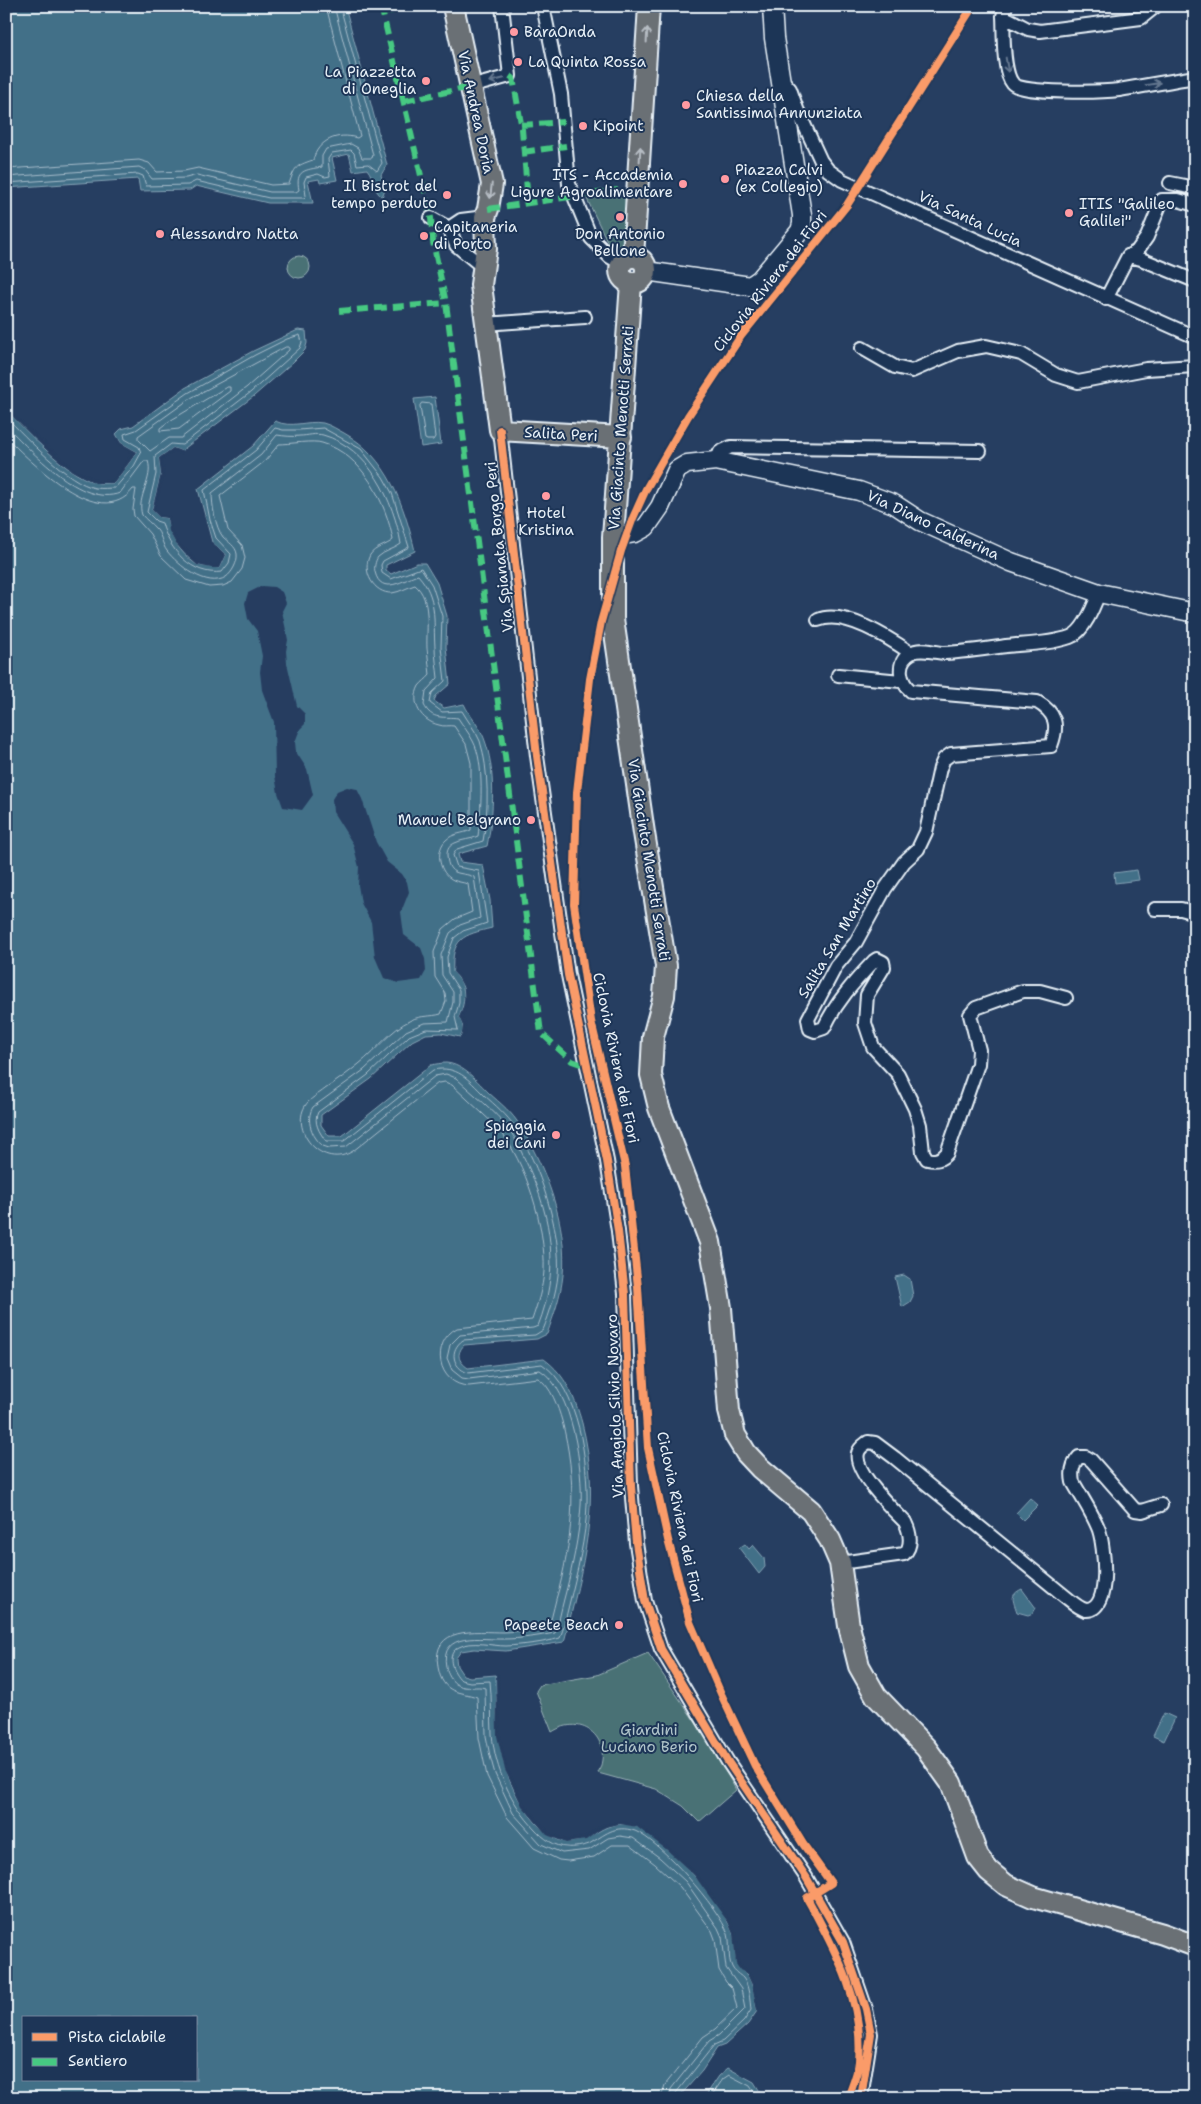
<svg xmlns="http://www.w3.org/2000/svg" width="1201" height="2104" viewBox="0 0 1201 2104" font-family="'Shantell Sans',sans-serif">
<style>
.green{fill:#497174;stroke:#98b1b6}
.water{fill:#436f88;stroke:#85a3b5;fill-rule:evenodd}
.pier{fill:#263e61}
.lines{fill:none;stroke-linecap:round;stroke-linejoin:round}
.shore{stroke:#a6bdcb;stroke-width:1}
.minor-casing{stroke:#e8f1f8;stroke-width:16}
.secondary-casing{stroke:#e8f1f8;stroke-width:21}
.primary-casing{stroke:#e8f1f8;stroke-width:24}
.minor{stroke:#1d3557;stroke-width:12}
.secondary{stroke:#1d3557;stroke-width:18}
.primary{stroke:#6b6f75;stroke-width:20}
.quiet{stroke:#46c982;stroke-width:6;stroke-dasharray:12 6;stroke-linecap:butt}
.cycleway-casing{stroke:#1d3557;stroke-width:11}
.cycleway{stroke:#fa9b69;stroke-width:8}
.oneway{stroke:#b6bdc4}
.oneway2{stroke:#64778f}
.poi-dot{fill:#ff9aa2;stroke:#1d3557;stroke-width:2}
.labels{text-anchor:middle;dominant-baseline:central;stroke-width:4;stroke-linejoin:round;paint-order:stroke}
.poi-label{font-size:15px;fill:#e8f1f8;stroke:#1d3557;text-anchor:start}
.street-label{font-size:15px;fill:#e8f1f8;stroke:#1d3557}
.park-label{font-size:15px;fill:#b0c4ca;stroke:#1d3557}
</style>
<rect width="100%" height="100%" fill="#263e61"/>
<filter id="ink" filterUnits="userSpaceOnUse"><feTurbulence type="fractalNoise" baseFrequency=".02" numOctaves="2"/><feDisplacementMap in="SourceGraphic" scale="10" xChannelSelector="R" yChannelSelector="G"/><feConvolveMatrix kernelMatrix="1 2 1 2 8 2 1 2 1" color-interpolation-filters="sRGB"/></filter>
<g filter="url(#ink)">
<path class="green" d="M625 192 627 240 625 246 617 252 609 245 587 199Z
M288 267a11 11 0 1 1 22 0a11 11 0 1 1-22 0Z
M648 1653 709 1742 736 1790 699 1822 683 1806 656 1789 598 1773C614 1740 583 1712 552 1732L536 1691 540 1685 597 1675Z"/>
<path class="water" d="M6 6H345L387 165 381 175 385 189 382 197C372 189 375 179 367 169L353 171 349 154 332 158 337 180 320 183 319 179 308 181 313 203H268L196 186 190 190 140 191 138 179 6 188Z
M298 330 306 331 307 343 305 350 293 362 254 396 181 451 173 448 159 458 161 474 152 510 159 517 167 518C170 537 180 553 196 564 202 567 213 567 220 568L226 555 212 542 198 489 253 446 275 421C292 429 306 420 323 423 331 425 338 430 344 433 388 457 404 505 415 551L386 565V570L391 574 417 563H425L437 583 447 616 446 647 450 684 436 696 434 701 444 708 464 704C469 715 480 727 484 738 496 769 494 813 487 846L458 854 460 862 483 865 490 900 492 928C463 935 451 938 453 972 467 985 466 1000 459 1017 463 1024 465 1030 460 1037L441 1033 426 1034 412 1041 371 1079 321 1115V1125L329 1136H342L431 1065C436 1064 441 1063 446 1063 463 1064 478 1082 489 1093 500 1103 513 1113 520 1126 546 1168 568 1225 563 1275 561 1295 554 1315 547 1334L537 1339 464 1345C456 1354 458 1361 468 1368L544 1359C566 1375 575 1398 582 1423 602 1500 583 1568 564 1642L506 1651 474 1649 461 1651 456 1658 457 1666 463 1675 470 1677 496 1675C497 1730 497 1780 537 1824 545 1832 556 1842 568 1842 595 1842 604 1817 635 1826 642 1828 649 1835 654 1839 683 1861 718 1897 732 1931 737 1943 733 1955 739 1967 741 1971 744 1971 747 1975 754 1984 755 2000 757 2011L748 2024 725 2045 717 2048 702 2071 678 2098H6V410C28 432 65 474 94 482 100 484 108 483 114 483L137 452 121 443 116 434 121 429 133 426 185 388 253 351ZM24 2018H196V2080H24Z
M435 397 441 444 421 447 414 399Z
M1137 870 1139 880 1115 883 1114 873Z
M904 1275 910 1279 913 1296 910 1302 902 1307 895 1277Z
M1030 1498 1038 1505 1023 1520 1016 1513Z
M745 1544 749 1549 753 1545 764 1558 765 1567 759 1574 739 1548Z
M1022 1589 1036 1608 1033 1613 1028 1615 1017 1612C1013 1600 1009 1595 1022 1589Z
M1164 1713 1175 1718 1164 1741 1153 1736Z
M728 2068 754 2082 764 2098H704L719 2076Z"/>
<path class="pier" d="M6 408 73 469 96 480 113 481 133 453 119 445 114 432 121 443 137 452 114 483H95L72 471 35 439 6 410Z
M173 448 181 451 182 454 174 451 162 459 164 475 154 509 160 515 169 517 171 530 178 543 199 563 219 565 222 560 224 556 210 542H212L226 555 220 568H211L197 565 176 544 169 531 167 518 159 517 152 510 161 474 159 458Z
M262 586 274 587 282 592 286 603 282 611 288 640 286 651 287 663 297 706 305 714V724L300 729 295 742 296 752 307 769 313 795 302 810 283 807 278 793 275 776 274 722 262 690 260 672 262 656 257 631 248 619 245 603 248 593Z
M347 787 357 789 362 799 376 842 387 862 402 874 407 882 409 892 401 912 404 935 421 948 425 959 426 971 421 980 398 983 384 978 375 957 371 922 361 903 358 885 359 867 353 844 333 812 332 799 337 791Z
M455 959V971L460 976 466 988 467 1004 462 1017 466 1025 465 1034 461 1039 463 1026 459 1017 465 1004 464 988 458 977 453 972Z
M498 1674 500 1736 503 1753 507 1769 524 1804 549 1833 567 1840 585 1837 603 1825 621 1822 638 1825 669 1848 696 1873 730 1921 736 1933 739 1963 742 1968 749 1973 754 1984 759 2012 757 2011 752 1985 747 1974 740 1970 736 1964 733 1934 728 1922 694 1875 667 1850 637 1827 620 1824 604 1827 586 1840 566 1843 547 1835 522 1806 505 1770 497 1736 496 1675Z"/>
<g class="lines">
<path class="shore" d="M6 169 139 160 149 163 157 172 184 171 198 168 271 185 289 184C295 167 295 166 313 160 318 140 338 132 357 138L360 136 326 6
M6 177 139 167 145 170 152 179 186 178 197 175 270 192H296L299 190C295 170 305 170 322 167V156L326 149 351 144 358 148 362 158H372L373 155 334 6
M6 183 138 174 143 176 146 186 188 185 196 181 269 198H304L306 196 304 182 306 177 318 174 325 177 330 176 328 159 332 153 351 150 354 153 357 165 368 164 377 171 382 163 340 6
M286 347H289V350L247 387 181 438H169L150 451 138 439V436L191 398Z
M227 387H230V391L179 429 160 431V428L168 422Z
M422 403 431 404 435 437 433 440H427L425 439 420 406Z
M6 417C26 437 68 483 95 488 102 489 109 488 115 488L134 466 141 453 139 447 125 439 124 434 136 430 188 393 255 355 287 339 300 335 302 342 300 348 251 392 182 445 171 444 155 456 156 474 147 512 156 521 162 523C169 550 192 576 222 572L229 563 231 554 216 538 210 520 204 490 256 450 275 428 283 430H299L323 428 361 449 383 477 392 493 409 547 383 561 381 565 382 573 391 579 421 568 432 585 442 616 441 647 445 681 432 693 430 703 442 712 462 711C467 720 476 731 480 741 489 769 489 811 483 841L457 849 453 855 457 867 479 871 487 923 463 931 454 938 447 957 448 973 459 990V1003L455 1017 458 1030 426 1029 409 1036 368 1075 318 1112C313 1122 319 1132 326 1141H344L433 1070C457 1065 468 1079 484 1095 495 1105 507 1115 515 1127 539 1163 562 1232 558 1275 556 1293 550 1313 543 1330L535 1335 463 1340C449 1350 452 1367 468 1373L542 1364C579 1388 588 1463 587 1504 586 1538 577 1572 569 1605 566 1616 564 1628 560 1638 543 1643 523 1645 506 1646 492 1646 472 1640 459 1647 445 1654 452 1671 461 1680L470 1682 490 1681C492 1699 491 1717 492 1734 495 1769 511 1804 535 1829 543 1838 555 1847 567 1847 573 1848 584 1846 589 1844 605 1835 614 1824 635 1831 660 1841 719 1908 728 1934 731 1945 727 1957 732 1967 735 1973 739 1974 743 1978 749 1985 750 2001 751 2010L744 2021 723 2041 714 2045 676 2093 675 2098
M6 426C31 450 81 508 120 493L144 461H148C154 479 136 497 142 515 146 520 151 523 155 528 161 532 162 545 167 551 178 565 207 589 226 577 232 573 238 562 237 554 236 546 228 542 223 537 215 527 212 504 212 493L261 455 277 435C284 436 292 437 300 436 307 436 316 433 323 435 369 448 394 501 401 544 395 549 384 551 378 557 375 561 374 568 375 572 381 597 405 579 418 575 438 597 433 620 435 647 435 657 437 668 438 678L426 691 424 705C432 721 444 716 458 718 463 726 469 733 473 741 485 763 481 812 478 836 471 840 462 839 455 843 450 845 447 849 447 855 448 878 461 871 474 877L480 918 460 925 450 933 441 955 442 975 453 992V1002L448 1022 424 1023 406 1031 364 1070 313 1107C305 1120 312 1137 323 1146L329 1148 346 1147 435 1076 446 1074 456 1078C474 1095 494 1110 509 1129 517 1140 522 1154 528 1166 552 1219 560 1271 538 1326L533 1328 460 1335 450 1345 447 1358 452 1370 462 1378 469 1379 540 1370C573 1390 583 1470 581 1505 579 1537 572 1569 564 1599 561 1610 559 1622 555 1633 539 1636 520 1639 504 1639 483 1640 439 1630 446 1667 447 1673 452 1683 458 1685 467 1690 477 1685 485 1688L486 1736 490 1756 495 1774 513 1813 541 1844 562 1853 589 1850 608 1838 620 1836 633 1838 660 1858 686 1882 718 1928 722 1937 726 1968 741 1989 745 2009 719 2035 709 2041 671 2089 669 2098
M6 437C30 461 100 533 133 489H136L133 509 134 516 150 534 161 556 186 580 209 587 223 586 232 582 242 569 245 558 242 545 228 530 220 496 265 461 279 444C289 444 314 440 322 443 362 454 386 502 393 540 386 546 375 547 370 555 361 571 374 594 392 593 400 592 408 587 415 585 432 599 426 628 427 648 428 657 429 666 430 675 427 679 422 682 419 686 410 703 421 721 439 725 444 727 449 725 454 726L466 744 471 763V830C463 834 453 833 446 840 436 849 438 870 450 878 455 882 462 882 468 884L472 912 455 919 443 929 434 952 435 977 445 993 446 1001 441 1014C431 1017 421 1015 411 1020 391 1029 377 1050 359 1064 348 1073 337 1081 325 1089 319 1094 309 1099 305 1106 290 1132 323 1170 353 1151L438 1083 445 1082 452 1085 498 1128C526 1162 546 1227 544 1271 543 1287 537 1305 532 1320L457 1328C430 1342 437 1385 469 1386L538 1378C551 1386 558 1407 562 1421 577 1479 574 1531 559 1589 555 1601 553 1614 549 1626 534 1629 517 1632 503 1632 476 1632 431 1625 438 1667 443 1695 459 1691 477 1697L479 1738 487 1776 507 1817 534 1848 559 1860 568 1861 594 1857 612 1845H630L655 1864 680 1887 712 1931 715 1939 719 1970 726 1982 732 1988 737 2008 715 2029 703 2037 665 2085 661 2098
M710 2098 723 2079 729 2075 750 2086 758 2098"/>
<defs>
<path id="minor" d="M543 6 561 94 569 184 591 238 610 257 621 263
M1006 6 1003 16 1028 29 1040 31 1141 18 1156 6
M1003 16C1004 32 1002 71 1013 84 1022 94 1103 92 1119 90 1144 86 1170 81 1195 77
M784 82 790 89 797 109 821 161 828 170 842 180 1195 337
M470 87 510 76 502 6
M1170 183 1195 188
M431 218 449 228
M449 228 456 245 484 268
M449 228 461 220 485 217
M1128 256 1141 259 1195 281
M1106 299 1128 256 1137 251 1147 237 1162 200H1178L1195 205
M485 324 585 317
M862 348 895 367 912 371 958 351 986 346 1021 354 1056 375 1078 382 1146 369 1195 366
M500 430 537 756 568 975 607 1161 618 1231 625 1294 631 1486 636 1543 645 1601 661 1649 728 1762 806 1877 843 1942 866 2009 871 2034 861 2098
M716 461 720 452 731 447 980 451
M818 620C844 609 889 638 911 653
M838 675 901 681
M1155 909H1181L1195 913
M1066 998 1040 991H1023L976 1008 970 1015 979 1050 978 1064 947 1153C941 1160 936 1161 927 1159L923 1152 920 1125 915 1109 898 1074 873 1047 865 1023 867 995 884 967 883 962 877 959 874 961C854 982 836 1002 824 1028L815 1031 810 1029 808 1019 836 966 856 942 885 889 904 862 918 849 926 832 940 768 944 759 951 754 1051 746C1059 725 1056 713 1037 702L911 691C900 682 895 662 911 653 920 647 934 653 945 653 965 652 985 649 1006 646 1026 644 1050 644 1070 637 1084 632 1094 606 1099 593
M840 1563 904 1554C913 1546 910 1532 905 1522 893 1510 853 1471 858 1453 859 1448 864 1445 868 1442L875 1443 895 1458 1067 1598C1072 1602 1080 1609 1086 1610 1112 1611 1104 1545 1099 1530 1093 1514 1082 1498 1073 1482 1071 1472 1072 1464 1079 1457H1086L1091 1460 1135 1510 1142 1511 1161 1505"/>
<path id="secondary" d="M646 271 750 286 760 279 800 231 802 224V215L774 38 772 6
M613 537 635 533 646 527 660 507 677 470 687 464 716 461 859 491 894 504 920 521 1011 562 1099 593 1195 613"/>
<path id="primary" d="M453 6 492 184 488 209 485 217 486 249 481 285 500 430 621 437
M633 257 649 6
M620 270a13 13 0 1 1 26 0a13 13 0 1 1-26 0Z
M631 283 613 537V619L644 833 666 966 664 996 653 1037 651 1075 659 1108 710 1242 721 1308 729 1411 735 1435 746 1453 760 1468 811 1511 830 1540 840 1563 849 1626 859 1666 876 1696 926 1748 951 1783 978 1857 989 1871 1006 1885 1033 1897 1163 1934 1195 1946"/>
</defs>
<use href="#minor" class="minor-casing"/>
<use href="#secondary" class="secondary-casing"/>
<use href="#primary" class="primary-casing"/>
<use href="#minor" class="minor"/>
<use href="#secondary" class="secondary"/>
<use href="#primary" class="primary"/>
<path class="quiet" d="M381 6 431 218 433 242 446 303 541 1033 572 1061 586 1066
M382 13 412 6
M510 76 513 78 522 129 528 202
M404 101 470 87
M521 125 564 122
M523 152 566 146
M488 209 618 190
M339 311 446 303"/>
<defs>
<path id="cycleway" d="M500 430 537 756 568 975 607 1161 618 1231 625 1294 631 1486 636 1543 645 1601 661 1649 728 1762 806 1877 843 1942 866 2009 871 2034 861 2098
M848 2098C852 2086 858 2073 859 2061 864 2000 835 1950 807 1898L831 1883 803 1844 755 1766 722 1696 690 1622 668 1540 648 1448 638 1287 625 1166 591 1021 574 904 577 792 590 679 601 622 621 551 633 518 646 489 688 416 741 336 847 205 973 6"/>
</defs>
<use href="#cycleway" class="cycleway-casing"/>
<use href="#cycleway" class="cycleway"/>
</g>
<defs><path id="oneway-shaft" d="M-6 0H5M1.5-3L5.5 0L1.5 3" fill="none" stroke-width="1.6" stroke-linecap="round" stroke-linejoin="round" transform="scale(1.25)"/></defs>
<g class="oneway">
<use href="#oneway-shaft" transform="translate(647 35) rotate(-87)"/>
<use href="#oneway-shaft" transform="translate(640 154) rotate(-87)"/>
<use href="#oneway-shaft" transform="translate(491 191) rotate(96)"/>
</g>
<g class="oneway2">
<use href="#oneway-shaft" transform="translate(1007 65) rotate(80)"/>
<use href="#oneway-shaft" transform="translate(497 80) rotate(166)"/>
<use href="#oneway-shaft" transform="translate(1153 84) rotate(-10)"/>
</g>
</g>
<g class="poi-dot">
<circle cx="514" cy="32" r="5"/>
<circle cx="518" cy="62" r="5"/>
<circle cx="426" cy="81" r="5"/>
<circle cx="686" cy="105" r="5"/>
<circle cx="583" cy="126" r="5"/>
<circle cx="725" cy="179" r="5"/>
<circle cx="683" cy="184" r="5"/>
<circle cx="447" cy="195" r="5"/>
<circle cx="1069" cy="213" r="5"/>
<circle cx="620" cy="217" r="5"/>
<circle cx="160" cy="234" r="5"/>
<circle cx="424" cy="236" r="5"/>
<circle cx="546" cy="496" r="5"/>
<circle cx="531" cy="820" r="5"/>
<circle cx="556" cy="1135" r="5"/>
<circle cx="619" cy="1625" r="5"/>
</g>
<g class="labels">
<g class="poi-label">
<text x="524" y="32">BaraOnda</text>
<text x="528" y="62">La Quinta Rossa</text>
<text x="416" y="72" text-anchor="end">La Piazzetta<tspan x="416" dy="17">di Oneglia</tspan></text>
<text x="696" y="96">Chiesa della<tspan x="696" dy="17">Santissima Annunziata</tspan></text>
<text x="593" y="126">Kipoint</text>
<text x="735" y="170">Piazza Calvi<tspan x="735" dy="17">(ex Collegio)</tspan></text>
<text x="673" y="175" text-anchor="end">ITS - Accademia<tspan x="673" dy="17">Ligure Agroalimentare</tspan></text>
<text x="437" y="186" text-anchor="end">Il Bistrot del<tspan x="437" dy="17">tempo perduto</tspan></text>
<text x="1079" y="204">ITIS "Galileo<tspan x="1079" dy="17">Galilei"</tspan></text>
<text x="434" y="227">Capitaneria<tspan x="434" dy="17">di Porto</tspan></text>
<text x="170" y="234">Alessandro Natta</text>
<text x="620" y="234" text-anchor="middle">Don Antonio<tspan x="620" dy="17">Bellone</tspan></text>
<text x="546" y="513" text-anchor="middle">Hotel<tspan x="546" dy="17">Kristina</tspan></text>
<text x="521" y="820" text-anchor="end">Manuel Belgrano</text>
<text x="546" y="1126" text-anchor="end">Spiaggia<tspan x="546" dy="17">dei Cani</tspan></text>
<text x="609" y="1625" text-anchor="end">Papeete Beach</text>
</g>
<g class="street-label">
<text transform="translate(476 112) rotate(78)">Via Andrea Doria</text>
<text transform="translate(970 219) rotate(25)">Via Santa Lucia</text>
<text transform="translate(770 281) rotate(-52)">Ciclovia Riviera dei Fiori</text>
<text transform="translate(621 428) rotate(-86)">Via Giacinto Menotti Serrati</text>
<text transform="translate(561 434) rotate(3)">Salita Peri</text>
<text transform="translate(933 525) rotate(25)">Via Diano Calderina</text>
<text transform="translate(499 547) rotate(-96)">Via Spianata Borgo Peri</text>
<text transform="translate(649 860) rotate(81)">Via Giacinto Menotti Serrati</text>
<text transform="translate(837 938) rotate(-59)">Salita San Martino</text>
<text transform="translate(616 1058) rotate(78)">Ciclovia Riviera dei Fiori</text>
<text transform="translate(615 1406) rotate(-92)">Via Angiolo Silvio Novaro</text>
<text transform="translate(680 1517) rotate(78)">Ciclovia Riviera dei Fiori</text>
</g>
<g class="park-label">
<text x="649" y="1730">Giardini<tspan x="649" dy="17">Luciano Berio</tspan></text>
</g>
</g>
<rect width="1201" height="2104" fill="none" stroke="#1d3557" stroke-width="25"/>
<rect x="12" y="12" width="1176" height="2079" fill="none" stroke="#e8f1f8" stroke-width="2" filter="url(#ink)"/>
<rect x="22" y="2016" width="175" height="65" fill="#1d3557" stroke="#6e8097"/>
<rect x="32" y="2033" width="25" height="8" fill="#fa9b69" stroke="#6e8097"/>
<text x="68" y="2042" font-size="15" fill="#e8f1f8">Pista ciclabile</text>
<rect x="32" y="2058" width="25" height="8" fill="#46c982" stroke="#6e8097"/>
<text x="68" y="2066" font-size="15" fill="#e8f1f8">Sentiero</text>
</svg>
